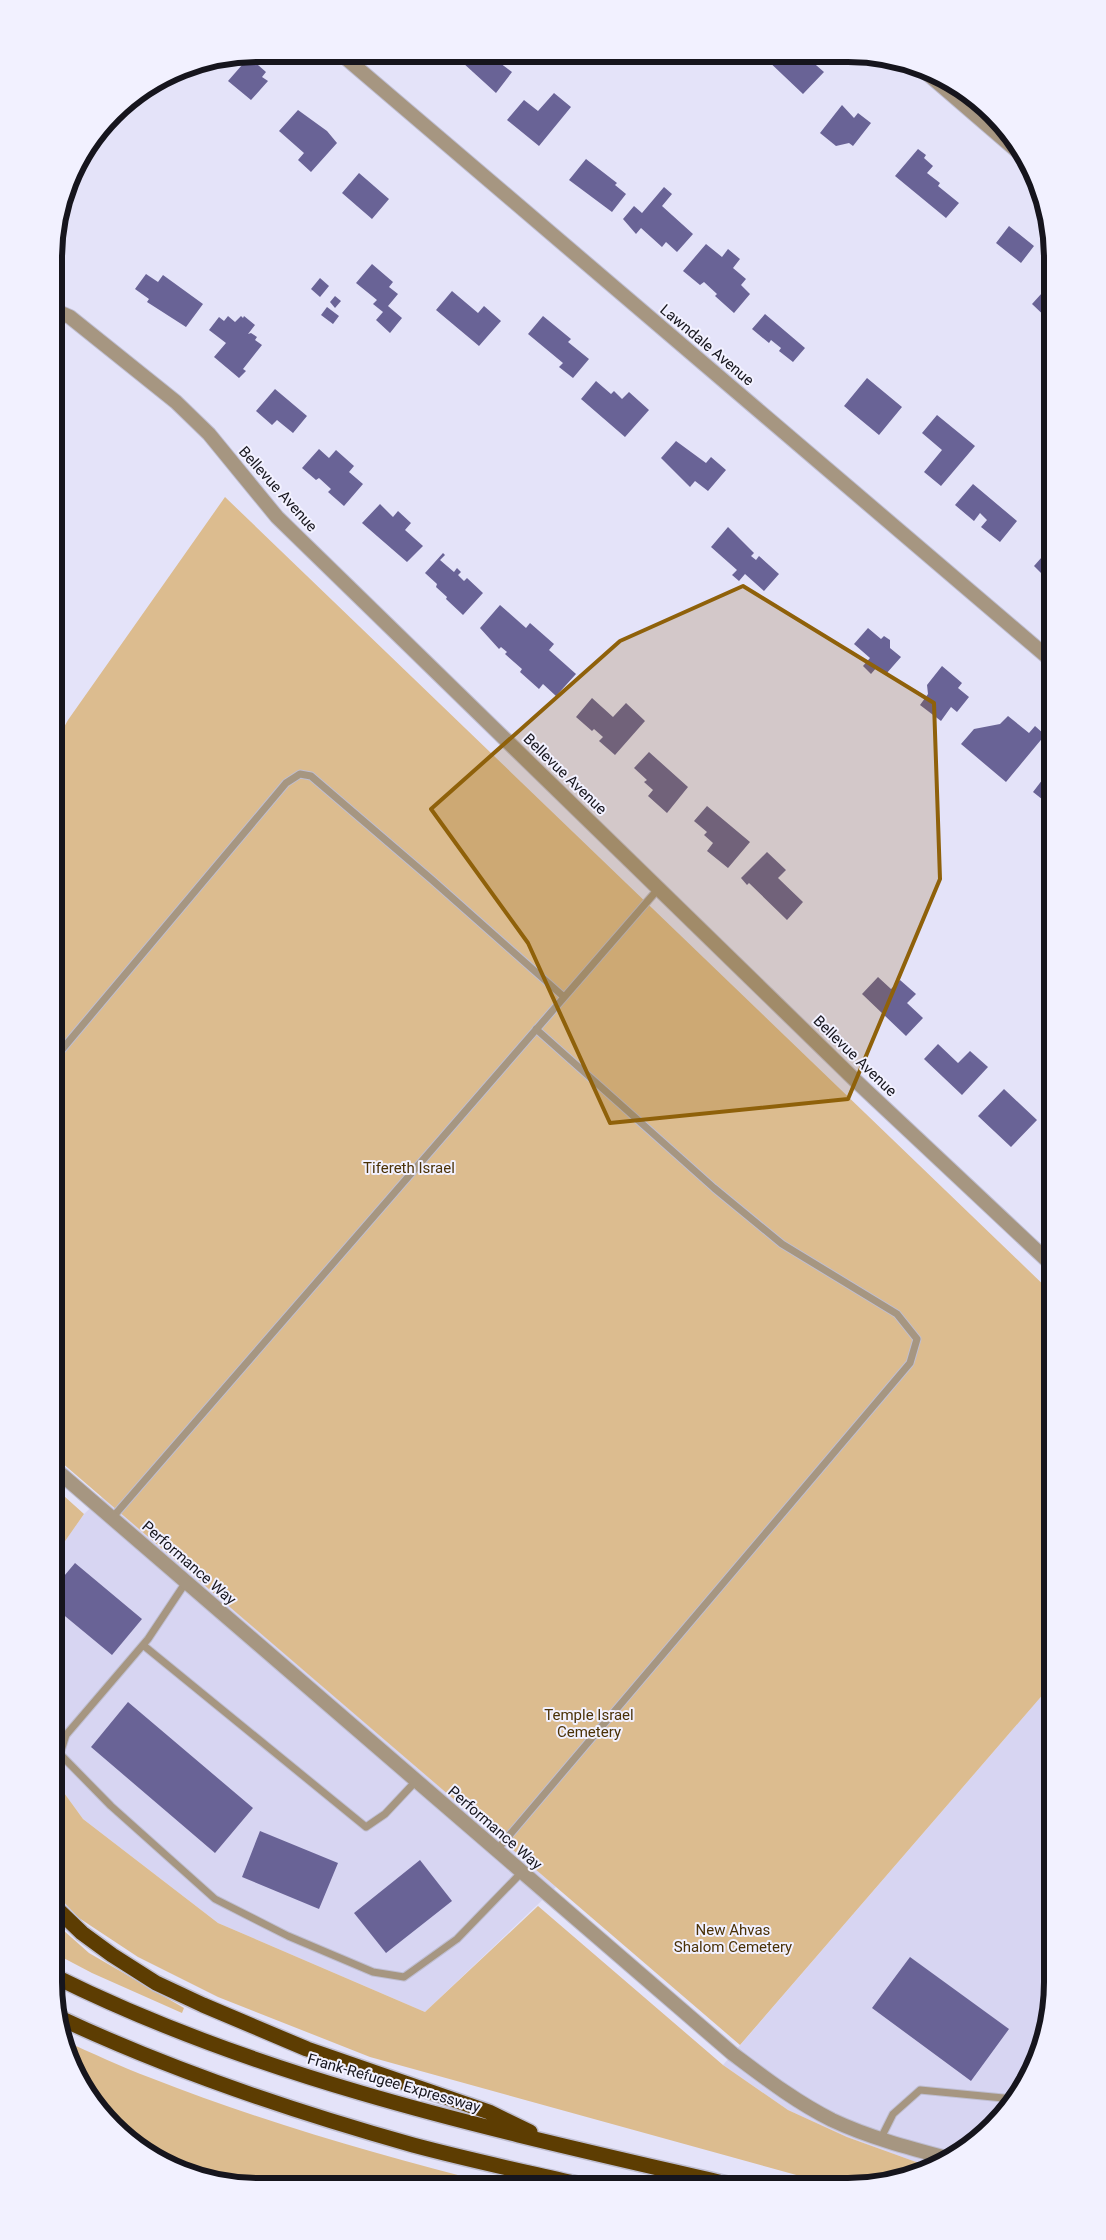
<svg xmlns="http://www.w3.org/2000/svg" width="1106" height="2240" viewBox="0 0 1106 2240" font-family="Roboto,sans-serif">
<style>
.built{fill:#d7d5f2}
.green{fill:#dcbc8f}
.building{fill:#696396}
.lines{fill:none;stroke-linecap:round;stroke-linejoin:round}
.lane-casing{stroke:#bfbed1;stroke-width:9}
.street-casing{stroke:#bfbed1;stroke-width:16}
.highway-casing{stroke:#bfbed1;stroke-width:18}
.lane{stroke:#a69681;stroke-width:7}
.street{stroke:#a69681;stroke-width:14}
.highway{stroke:#5d3d02;stroke-width:15}
.marked{fill:#8f610a;fill-opacity:0.2;stroke:#8f610a;stroke-width:4;stroke-linejoin:round}
.labels{text-anchor:middle;dominant-baseline:central;stroke-width:4;stroke-linejoin:round;paint-order:stroke}
.street-label{font-size:15px;fill:#16151d;stroke:#f2f1ff}
.park-label{font-size:15px;fill:#4a3106;stroke:#f2f1ff}
.rim{fill:none;stroke:#16151d;stroke-width:6}
</style>
<rect width="100%" height="100%" fill="#e4e3f9"/>
<path class="built" d="M102 1497 556 1887 425 2012 218 1923 83 1819 54 1779V1557L84 1514Z
M1052 1684V1994L1037 2059 1010 2106 961 2152 930 2167 847 2137 788 2110 723 2065Z"/>
<path class="green" d="M225 497 1052 1293V1684L740 2045 54 1456V745L68 720Z
M54 1487 84 1514 54 1557Z
M54 1779 83 1819 218 1923 425 2012 538 1906 723 2065 788 2110 847 2137 930 2167 913 2175 836 2186 370 2057 218 1997 138 1957 79 1918 54 1892Z
M54 1922 89 1953 184 2008 182 2013 92 1973 54 1953Z
M63 2040C92 2053 121 2067 151 2078 263 2122 379 2155 496 2185L232 2184 168 2165 124 2136 88 2095 65 2047Z"/>
<path class="building" d="M460 55H500L496 60 512 72 496 93 462 62 465 59Z
M249 57 266 72 262 77 268 81 251 100 228 81Z
M764 57H799L805 63 809 59 824 72 803 94Z
M554 93 571 107 539 146 507 120 524 100 538 111Z
M842 105 854 118 858 113 871 123 853 146 849 143 836 146 820 133Z
M298 110 327 131 337 143 311 172 298 160 304 153 279 131Z
M918 149 926 155 924 158 933 166 927 173 940 183 938 186 959 203 946 218 895 176Z
M586 159 617 183 615 185 626 194 612 212 569 180Z
M359 173 389 199 372 219 342 193Z
M664 187 672 194 662 206 693 234 677 252 666 242 662 247 641 228 636 234 623 219 634 206 642 213Z
M1009 226 1034 246 1021 263 996 243Z
M706 244 722 257 728 249 740 259 733 268 746 279 741 285 750 294 734 313 715 296 717 294 704 282 700 285 683 271Z
M372 264 393 282 389 287 398 294 388 306 402 318 390 333 376 320 383 312 373 304 377 300 356 283Z
M146 274 158 282 163 275 203 304 186 327 147 302 149 299 135 289Z
M320 278 329 286 320 297 311 289Z
M1052 282V323L1032 304Z
M452 291 478 313 484 306 501 321 479 346 436 310Z
M335 296 341 301 335 308 330 302Z
M327 307 339 316 333 324 321 315Z
M765 314 805 348 793 362 779 351 781 348 771 340 769 343 752 329Z
M228 316 235 322 241 316 243 318 244 316 255 325 248 334 251 333 257 337 255 340 262 345 243 369 246 371 239 378 214 357 226 343 209 330 219 317 224 321Z
M543 316 571 339 568 342 589 359 573 378 559 367 563 363 528 334Z
M867 378 902 407 879 435 844 406Z
M596 381 611 394 614 391 622 399 629 392 649 410 625 437 581 399Z
M275 389 307 416 293 433 277 420 272 425 256 411Z
M937 415 975 446 941 486 924 472 942 450 922 433Z
M676 441 706 463 711 457 726 470 708 491 695 481 690 487 661 458Z
M319 449 329 458 336 450 354 466 349 472 363 484 344 506 328 492 331 489 319 478 316 480 302 468Z
M973 484 1017 521 1000 542 981 527 987 520 980 513 974 521 955 505Z
M380 504 393 517 398 511 411 523 405 530 423 546 407 562 362 523Z
M728 527 754 553 751 556 756 560 759 556 779 574 764 591 745 574 739 581 732 575 737 570 711 547Z
M1049 549 1052 552V584L1034 566Z
M443 553 445 555 440 560 454 572 457 568 461 572 458 575 464 581 467 578 483 593 463 615 446 599 447 597 436 587 437 584 425 573Z
M500 605 526 628 530 623 554 644 549 650 576 674 556 696 543 684 539 689 520 672 522 669 505 654 507 652 501 647 499 649 480 628Z
M868 628 881 639 884 636 890 640V648L901 657 886 674 877 667 871 674 863 666 870 658 854 644Z
M942 666 962 683 958 688 969 697 957 712 951 707 941 721 920 705 928 694 927 685Z
M592 698 613 717 626 703 645 721 615 755 599 741 603 737 594 729 592 731 576 717Z
M1008 716 1029 733 1035 726 1045 735 1006 782 961 744 974 729 1000 724Z
M649 752 688 787 667 813 648 796 653 790 644 782 647 780 634 768Z
M1046 775 1052 779V807L1033 792Z
M707 806 750 842 728 868 707 851 713 843 704 835 707 832 694 821Z
M767 852 786 870 778 878 803 902 787 920 749 883 747 885 741 878Z
M878 977 891 989 900 980 916 994 907 1003 923 1018 906 1036 862 994Z
M938 1044 958 1063 970 1051 988 1067 962 1095 924 1059Z
M1004 1089 1037 1120 1011 1147 978 1116Z
M75 1563 142 1619 112 1655 54 1607V1588Z
M128 1702 253 1808 215 1853 91 1747Z
M260 1831 338 1863 319 1909 242 1877Z
M420 1860 452 1901 386 1953 354 1913Z
M910 1957 1009 2029 971 2081 872 2008Z"/>
<g class="lines">
<defs>
<path id="lane" d="M54 1059 286 783 300 774 311 776 431 879 564 997
M112 1518 659 888
M186 1582 148 1639 66 1735 60 1754 111 1806 215 1899 288 1936 373 1972 404 1977 457 1939 521 1873
M143 1645 366 1827 385 1814 416 1781
M496 1851 910 1363 917 1339 897 1314 782 1244 714 1188 536 1029
M881 2138 893 2114 920 2090 1014 2099"/>
<path id="street" d="M341 54 1052 661
M922 69 1023 156
M54 310 70 317 176 402 209 434 277 517 856 1081 1052 1265
M54 1468 733 2054C765 2078 796 2102 832 2120 868 2137 909 2148 947 2158"/>
<path id="highway" d="M54 1906 82 1933 112 1955 156 1983 203 2005 307 2049 489 2112 530 2132
M54 1976C269 2083 504 2132 736 2186
M60 2018C173 2071 292 2111 413 2145 469 2160 526 2172 582 2185"/>
</defs>
<use href="#lane" class="lane-casing"/>
<use href="#street" class="street-casing"/>
<use href="#highway" class="highway-casing"/>
<use href="#lane" class="lane"/>
<use href="#street" class="street"/>
<use href="#highway" class="highway"/>
</g>
<path class="marked" d="M743 586 934 703 940 879 848 1099 610 1123 528 943 431 809 620 641Z"/>
<g class="labels">
<g class="street-label">
<text transform="translate(707 345) rotate(40)">Lawndale Avenue</text>
<text transform="translate(278 489) rotate(48)">Bellevue Avenue</text>
<text transform="translate(565 774) rotate(44)">Bellevue Avenue</text>
<text transform="translate(855 1056) rotate(44)">Bellevue Avenue</text>
<text transform="translate(189 1563) rotate(41)">Performance Way</text>
<text transform="translate(495 1828) rotate(41)">Performance Way</text>
<text transform="translate(394 2083) rotate(16)">Frank-Refugee Expressway</text>
</g>
<g class="park-label">
<text x="409" y="1168">Tifereth Israel</text>
<text x="589" y="1715">Temple Israel<tspan x="589" dy="17">Cemetery</tspan></text>
<text x="733" y="1930">New Ahvas<tspan x="733" dy="17">Shalom Cemetery</tspan></text>
</g>
</g>
<path d="M0 0H1106V2240H0ZM258 62H848A196 196 0 0 1 1044 258V1982A196 196 0 0 1 848 2178H258A196 196 0 0 1 62 1982V258A196 196 0 0 1 258 62Z" fill="#f2f1ff" fill-rule="evenodd"/>
<path class="rim" d="M258 62H848A196 196 0 0 1 1044 258V1982A196 196 0 0 1 848 2178H258A196 196 0 0 1 62 1982V258A196 196 0 0 1 258 62Z"/>
</svg>
